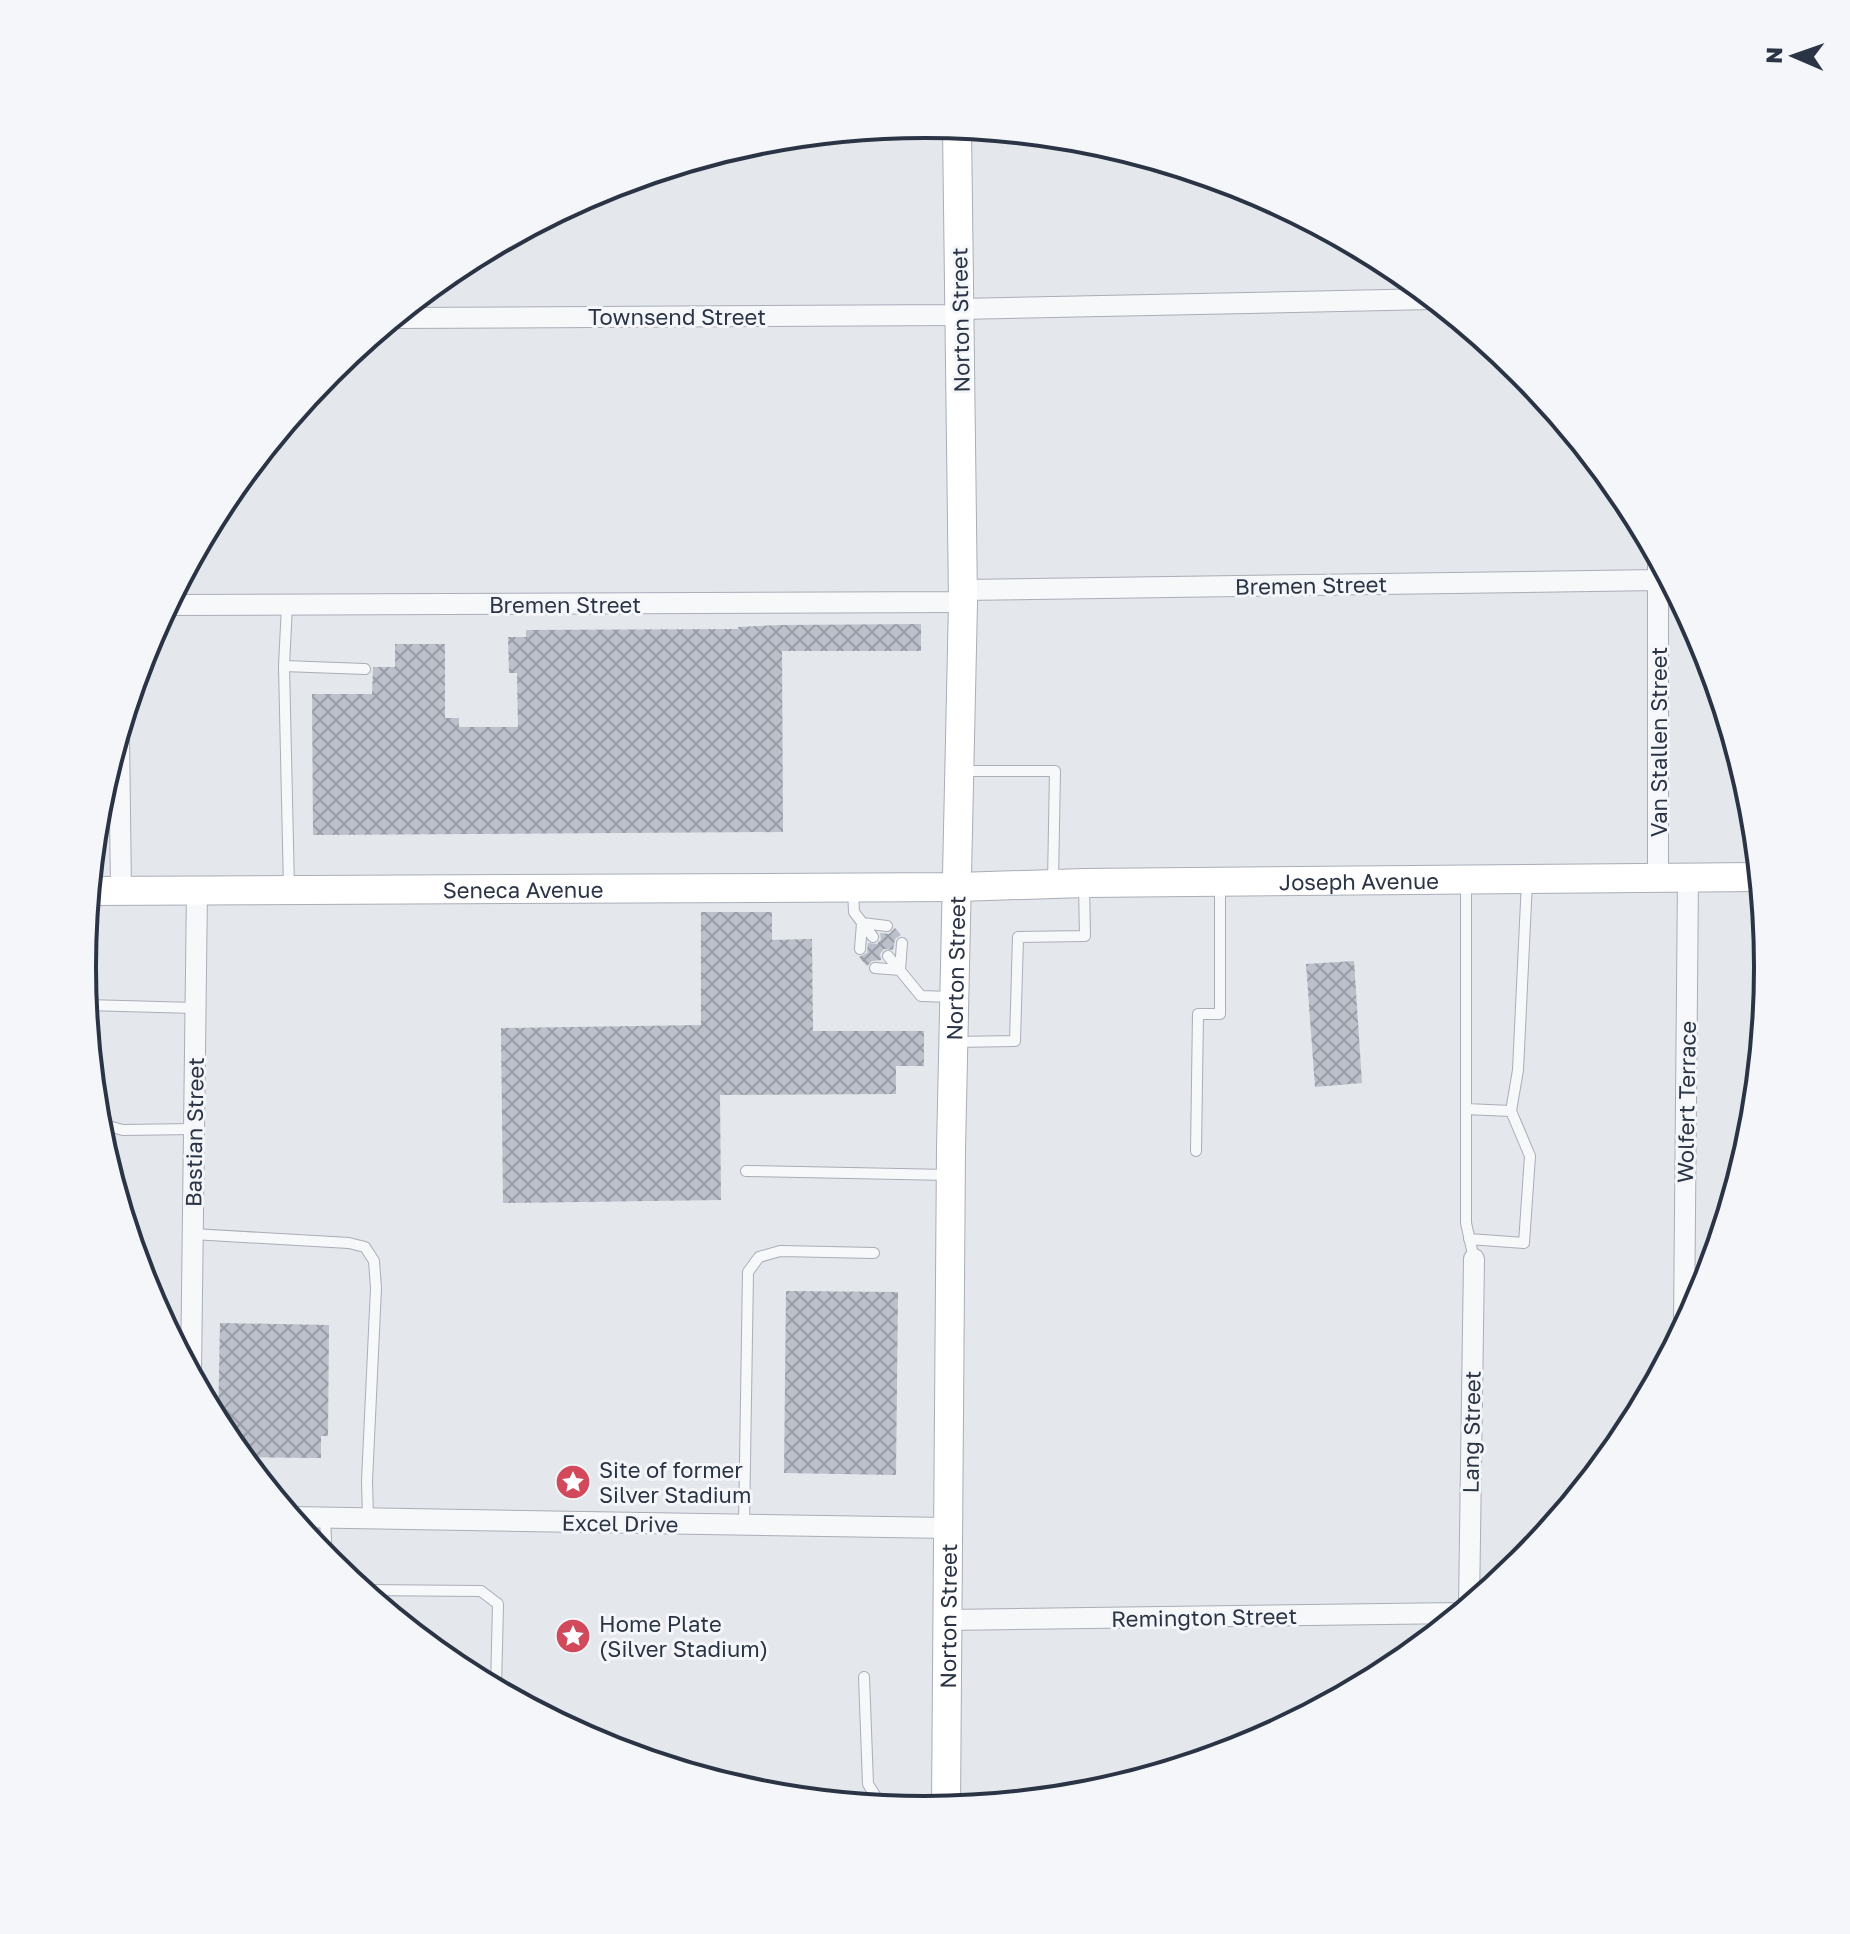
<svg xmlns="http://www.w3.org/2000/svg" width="1850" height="1934" viewBox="0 0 1850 1934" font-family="'Golos Text',sans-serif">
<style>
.building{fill:url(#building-cross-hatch)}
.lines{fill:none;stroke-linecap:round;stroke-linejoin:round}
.lane-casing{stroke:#a9aeb7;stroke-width:12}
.street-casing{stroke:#a9aeb7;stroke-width:22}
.secondary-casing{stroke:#a9aeb7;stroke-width:30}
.lane{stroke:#f7f8fa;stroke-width:10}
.street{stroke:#f7f8fa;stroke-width:20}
.secondary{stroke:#fff;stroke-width:28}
.labels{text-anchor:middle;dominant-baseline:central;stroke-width:6;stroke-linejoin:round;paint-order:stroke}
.street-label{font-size:22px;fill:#2b3445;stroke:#f4f6f9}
.poi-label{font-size:22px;fill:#2b3445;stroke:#f4f6f9;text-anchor:start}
.rim{fill:none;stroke:#2b3445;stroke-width:4}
</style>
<defs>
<pattern id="building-cross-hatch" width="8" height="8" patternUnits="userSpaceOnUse" patternTransform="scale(2)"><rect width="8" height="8" fill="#bbc0ca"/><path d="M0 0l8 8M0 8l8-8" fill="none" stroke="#989da6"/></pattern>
</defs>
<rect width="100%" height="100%" fill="#e4e7ec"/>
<path class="building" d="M921 624V651H782L783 832 313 835 312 694H372L373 667H395V644H445V718H459V727H518L517 673H509L508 637H526V630L738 629V627L780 625Z
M701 912H772V940L812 939 813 1031H924V1066H896V1094L720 1095 721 1200 503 1203 501 1028 701 1025Z
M895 928 901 935 895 939 893 950 884 949 880 954 881 960 872 961 867 966 859 957 867 953 868 943 877 944 881 939 880 933 889 934Z
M1354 961 1362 1083 1315 1087 1306 964Z
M786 1291 898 1292 896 1475 784 1473Z
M220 1323 329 1325 328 1436H321V1458L242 1457 224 1435 218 1425Z"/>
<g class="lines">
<defs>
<path id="lane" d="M287 605 284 666 289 888
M284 666 365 669
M962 771H1055L1053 882
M1466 881V1223L1474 1259
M853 890 854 912 873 937
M860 949 862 923 887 926
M888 956 921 996 951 997
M875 968 900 970 902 943
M86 1005 195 1008
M955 1042 1015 1041 1018 937 1085 936 1084 886
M1466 1109 1511 1111
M97 1123 123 1130 194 1129
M1196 1151 1198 1014H1220V884
M746 1171 949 1175
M193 1234 349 1243 365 1247 374 1261 376 1288 367 1481 368 1518
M1469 1239 1524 1243 1530 1156 1511 1111 1518 1070 1527 881
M325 1518 327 1561
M744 1525 748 1272 759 1257 780 1251 874 1253
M362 1590 481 1591 498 1604 496 1689
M864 1677 868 1784 878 1800 888 1806"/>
<path id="street" d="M959 309 1433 299
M394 318 959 315
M963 590 1658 580
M167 605 963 602
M119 734 121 891
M1658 878V559
M1684 1326 1688 878
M191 1374 197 890
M291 1517 948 1528
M1469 1606 1474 1259
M947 1620 1461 1613"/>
<g id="secondary">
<path id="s1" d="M89 891 958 887 1084 883 1759 877"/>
<path id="s2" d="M946 1808 951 1149 963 602 957 127"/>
</g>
</defs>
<use href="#lane" class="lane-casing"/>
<use href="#street" class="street-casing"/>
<use href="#secondary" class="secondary-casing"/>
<use href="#lane" class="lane"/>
<use href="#street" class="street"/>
<use href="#secondary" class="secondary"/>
</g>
<defs>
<symbol id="sight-disc" viewBox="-11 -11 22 22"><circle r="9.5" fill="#d1495b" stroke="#f4f6f9"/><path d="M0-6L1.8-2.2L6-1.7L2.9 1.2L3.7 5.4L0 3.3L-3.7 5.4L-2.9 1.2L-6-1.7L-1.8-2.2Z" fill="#fff"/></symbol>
</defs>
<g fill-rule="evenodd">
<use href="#sight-disc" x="553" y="1462" width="40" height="40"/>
<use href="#sight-disc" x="553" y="1616" width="40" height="40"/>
</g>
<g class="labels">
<g class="street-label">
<text x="677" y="316">Townsend Street</text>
<text transform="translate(960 320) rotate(-91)">Norton Street</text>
<text transform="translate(1311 585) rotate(-1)">Bremen Street</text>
<text x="565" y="604">Bremen Street</text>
<text transform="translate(1658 742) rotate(-90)">Van Stallen Street</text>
<text stroke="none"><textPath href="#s1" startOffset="1270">Joseph Avenue</textPath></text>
<text stroke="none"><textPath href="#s1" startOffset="434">Seneca Avenue</textPath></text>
<text stroke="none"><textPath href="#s2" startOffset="840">Norton Street</textPath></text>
<text transform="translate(1686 1102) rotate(-89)">Wolfert Terrace</text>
<text transform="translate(194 1132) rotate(-89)">Bastian Street</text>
<text transform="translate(1471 1432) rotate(-89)">Lang Street</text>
<text transform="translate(620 1523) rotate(1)">Excel Drive</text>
<text stroke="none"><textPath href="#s2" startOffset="192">Norton Street</textPath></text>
<text transform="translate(1204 1617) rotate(-1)">Remington Street</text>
</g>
<g class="poi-label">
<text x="599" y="1469">Site of former<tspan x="599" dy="25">Silver Stadium</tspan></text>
<text x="599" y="1623">Home Plate<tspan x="599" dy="25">(Silver Stadium)</tspan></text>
</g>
</g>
<path d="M0 0H1850V1934H0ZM96 967a829 829 0 1 1 1658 0a829 829 0 1 1-1658 0Z" fill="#f4f6f9" fill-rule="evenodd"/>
<path class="rim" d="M96 967a829 829 0 1 1 1658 0a829 829 0 1 1-1658 0Z"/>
<g transform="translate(1794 56) rotate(272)" stroke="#f4f6f9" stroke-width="6" paint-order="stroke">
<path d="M0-6L14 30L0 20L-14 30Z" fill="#2b3445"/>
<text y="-12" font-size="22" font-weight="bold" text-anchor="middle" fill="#2b3445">N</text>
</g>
</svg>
